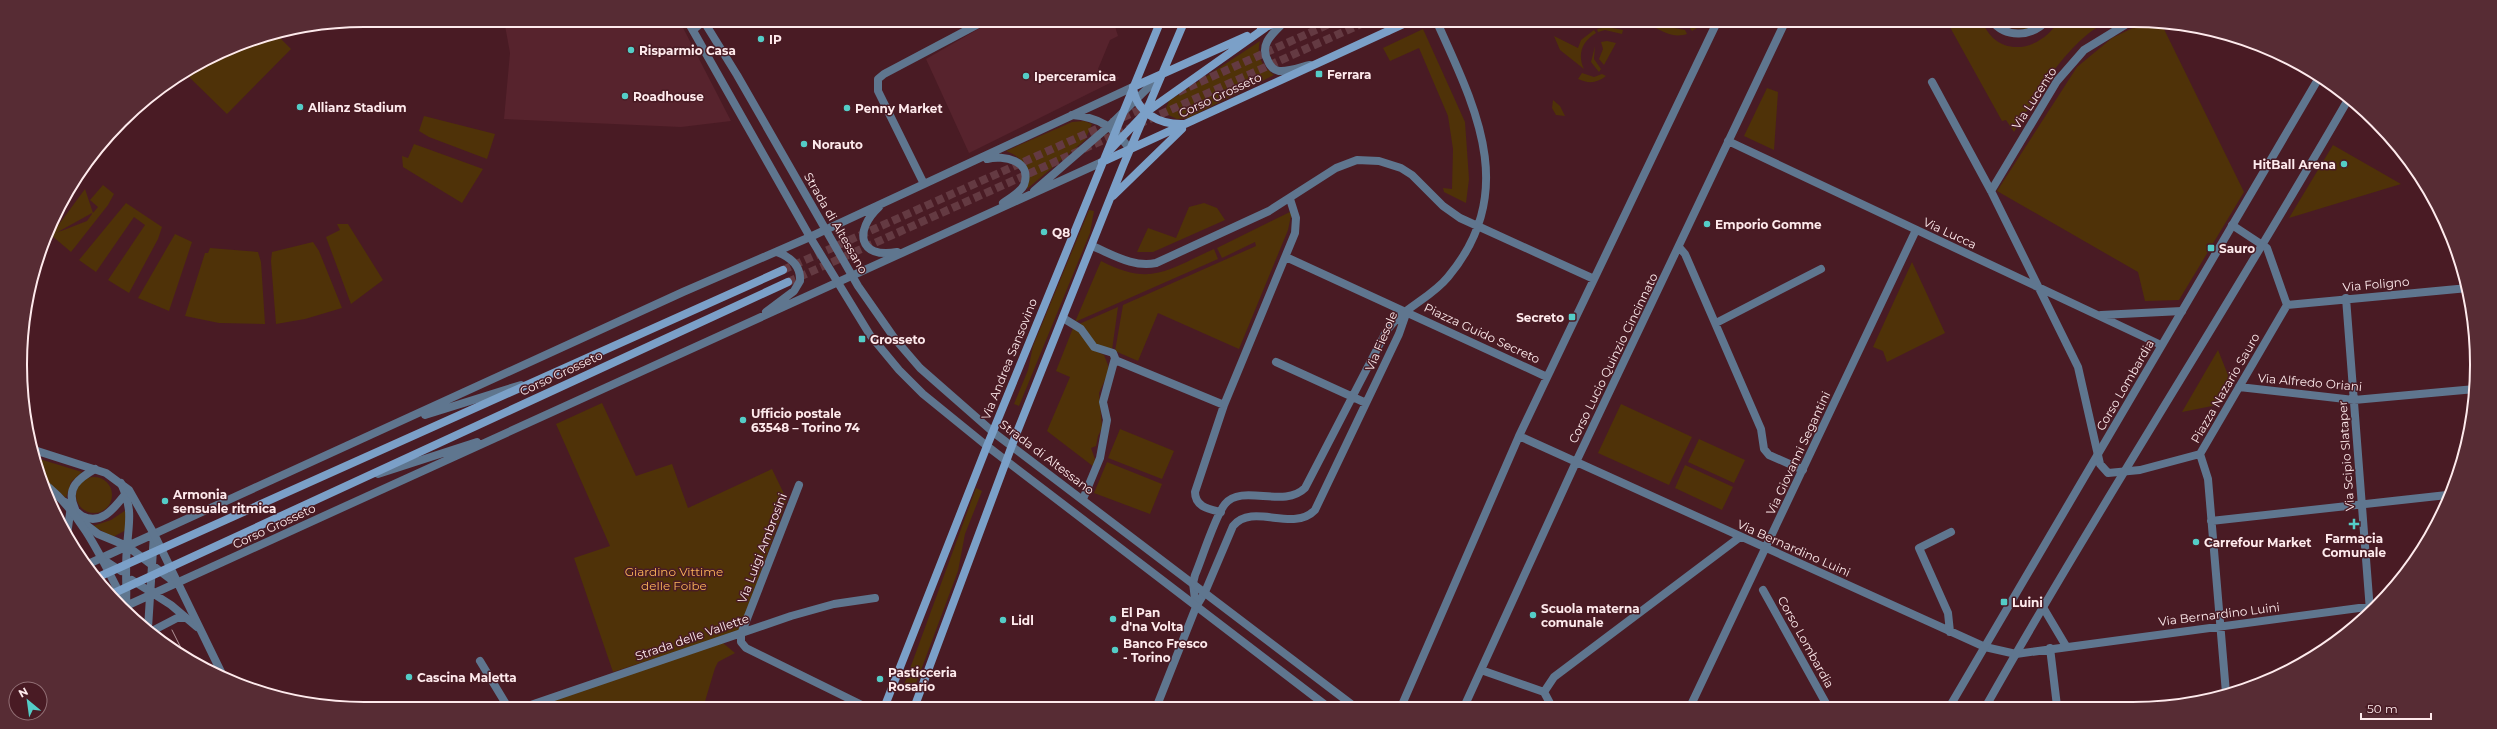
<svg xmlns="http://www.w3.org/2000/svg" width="2497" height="729" viewBox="0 0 2497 729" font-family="Montserrat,sans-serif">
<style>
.built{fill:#57232d}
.green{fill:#4f3208;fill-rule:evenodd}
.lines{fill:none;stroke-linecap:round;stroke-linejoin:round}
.secondary-tunnel{stroke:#643a42;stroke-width:8;stroke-dasharray:8 4;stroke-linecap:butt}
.minor{stroke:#5f768f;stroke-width:8}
.tertiary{stroke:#5f768f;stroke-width:8}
.secondary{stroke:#7ba0c8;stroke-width:8}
.tram{stroke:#b29499;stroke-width:1}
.poi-dot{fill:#54cdc7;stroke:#491b24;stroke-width:1.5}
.labels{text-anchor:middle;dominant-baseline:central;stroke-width:3;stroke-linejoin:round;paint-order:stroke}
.poi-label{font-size:12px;font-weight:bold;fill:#feeaec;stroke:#491b24;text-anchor:start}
.street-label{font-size:12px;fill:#feeaec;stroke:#491b24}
.park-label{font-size:12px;fill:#fcb559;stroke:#491b24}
.rim{fill:none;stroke:#feeaec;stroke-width:2}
</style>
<rect width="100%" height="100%" fill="#491b24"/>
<path class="built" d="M504 20H679L731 121 681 127 504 119 510 53Z
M994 20H1113L1118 36 1110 40 1098 69 1120 78 969 153 926 59Z
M553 700 558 709H528Z"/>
<path class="green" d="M1657 20H1664L1669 27 1685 30 1687 34C1674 38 1666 33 1654 27Z
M1693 20H1701L1697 28 1692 31 1689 27Z
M1946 20H1981C1984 26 1988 33 1993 38 2016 58 2047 42 2059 20H2114C2106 24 2096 27 2089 33 2057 59 2035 98 2014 132L2006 120 2002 121Z
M2000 20H2040L2028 29 2006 28Z
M2147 21 2161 23 2244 192 2179 300 2145 301 2138 272 1997 191 2077 67 2112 38Z
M1607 27 1623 30 1622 34 1605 30 1598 32 1597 29Z
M1423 29 1465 122 1469 179 1466 203 1444 192 1443 188 1452 189 1453 149 1448 116 1419 48 1390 61 1383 48Z
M1594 30 1596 33C1582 41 1577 55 1584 69L1560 50 1554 36 1578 48 1581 40Z
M275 33 291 49 227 114 187 75 233 46Z
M1260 41C1256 56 1262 66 1274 75L1188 118 1177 119 1164 113 1169 101Z
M1607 41 1616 43 1604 65 1599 59 1603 49 1601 42Z
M1595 46 1594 59 1601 69 1599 72 1591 62Z
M1582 73 1594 77 1602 74 1606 76C1597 83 1589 84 1578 79Z
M1767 88 1778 92 1774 150 1744 136Z
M1553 100 1560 106 1565 116 1556 115 1552 108Z
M424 116 495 134 487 159 429 137 419 131Z
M1084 121 1092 124 1085 140 1027 189C1030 171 1025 158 1006 151L1072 122Z
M414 144 483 169 462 203 403 167 402 156 408 158Z
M2333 145 2401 184 2289 218Z
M103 185 114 194 108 205 71 252 51 235 85 189 93 213 98 207 90 200ZM92 214 87 221 56 233 92 213Z
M126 203 162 227 158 239 129 293 108 280 145 225 134 217 96 272 79 260Z
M1204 203 1217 208 1225 220 1153 252H1137L1148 228 1176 238 1189 207Z
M1089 210 1094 211 1090 233 1019 406 1014 404 1028 370 1033 346Z
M1292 211 1288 230 1239 349 1158 313 1138 361 1115 351 1123 305 1256 246 1255 242 1222 258 1217 248Z
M337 224H348L383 280 351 304 326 237 340 230Z
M175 234 192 242 169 311 138 298Z
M313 242 319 251 342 308 305 319 276 324 271 261 272 252Z
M210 248 258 252 261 262 265 324 219 323 185 316 205 253H208Z
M1214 249 1218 259 1075 322 1101 261C1151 287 1167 270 1214 249Z
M1912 262 1945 333 1887 362 1883 351 1873 347Z
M1118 307 1112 350 1095 345 1079 324Z
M1073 328 1081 333 1091 349 1104 355 1108 365 1109 371 1099 393 1102 428 1098 436 1096 446 1091 448 1096 462 1094 467 1047 431 1070 377 1056 371Z
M2218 350 2230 380 2217 405 2182 412Z
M602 403 636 476 672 464 688 508 772 469 787 500 739 631 613 672 574 558 610 546 556 424Z
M1621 404 1692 437 1669 485 1598 453Z
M1120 429 1174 451 1162 479 1108 458Z
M1699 439 1745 460 1734 483 1688 462Z
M33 457 82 472 71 482 66 498 39 474Z
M1107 462 1162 484 1150 514 1094 493Z
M1685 465 1733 487 1722 510 1675 488Z
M76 495a18 18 0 1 1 36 0a18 18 0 1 1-36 0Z
M976 488 982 491 965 534 958 571 914 689 904 685Z
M50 501 57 511 62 527Z
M126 510V530L113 537 93 526 111 520Z
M723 643 735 653 718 662 715 668 703 708 558 709 553 700Z"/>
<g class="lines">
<path class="secondary-tunnel" d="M1178 92 1338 20
M783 270 1148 106
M788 282 1370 20"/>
<path class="minor" d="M1286 20C1275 32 1258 43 1268 61 1270 66 1274 70 1279 71 1289 72 1301 67 1310 65
M1991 20C2006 39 2032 37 2047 20
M693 30 705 20
M1388 31 1396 20
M1932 82 1991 191 2078 367 2100 464 2108 473 2140 470 2200 454 2287 305 2267 248 2232 225
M1072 115C1099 117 1113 127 1130 149
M1728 141 2161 345
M987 159C1003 155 1033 160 1024 185 1020 193 1010 198 1003 203
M924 184 878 91V79L884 74 986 20
M1034 191 1108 127 1161 75
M1991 191 2057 81 2084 50 2133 20
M879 207C854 230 858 259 897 252
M1092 246C1112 254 1133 268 1156 263L1269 211 1336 168 1357 160 1379 161 1401 168 1412 175 1443 206 1460 218 1594 279
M1679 247 1685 254 1761 429 1764 449 1769 455 1803 470
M1286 257 1547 377
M2461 267 2464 288
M2346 298 2370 611
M2287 305 2468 288
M766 312 794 291 800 281C801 266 790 257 777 252
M2101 315 2182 311
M1063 318 1081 329 1094 347 1113 353 1115 358 1103 402 1107 420 1100 458 1083 499
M1716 323 1821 269
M1115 360 1224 405
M1276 362 1366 403
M2239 387 2354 400 2475 389
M425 415 521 385
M1519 436 1985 647 2016 654 2374 606
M2200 454 2208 479 2226 693
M378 474 477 442
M121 483C133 511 129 519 127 547 125 567 127 586 126 606
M799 485 741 634V642L746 648 868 708
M65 502C71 506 76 512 82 516 103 527 117 504 128 491
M75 509C65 488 79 478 95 469
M1221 512C1209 509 1195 507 1195 492L1224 405 1295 233 1296 218 1290 199
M81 521 98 534 127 546 177 584
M2211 521 2447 495
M67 535 71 506
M101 558 121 571
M86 565 683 292 810 237 1133 87
M132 580 171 605 197 627
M1763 590 1828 707
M126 606 1102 162
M1196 607 1193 583 1195 575C1202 559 1215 516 1225 504 1242 483 1284 509 1305 488L1387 330C1403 308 1431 298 1448 277 1520 191 1475 107 1436 20
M2044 609 2066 646
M148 628 154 534
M152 631 177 618H185
M1950 632 1948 613 1919 548 1951 532
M2050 648 2057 706
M480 661 509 709
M1481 670 1544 692
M1401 707 1519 436 1718 20
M1464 707 1576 462 1786 20
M1552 707 1544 692 1554 677 1740 537
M1690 707 1916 230
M1156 708 1196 607 1205 592 1233 526C1253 502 1293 533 1315 510L1399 334 1407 311
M519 709 791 616 834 604 875 598"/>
<path class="tertiary" d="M687 20 810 237 870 335 899 370 923 394 987 446 1328 707
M703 20 737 75 858 286 895 339 920 368 993 432 1355 707
M31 449 106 473 129 490 154 534 224 678
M42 482C82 512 104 563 126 606
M1950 706 2320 76
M1986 706C2102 501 2231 303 2349 98"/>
<path class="secondary" d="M1261 29 1282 20
M1133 87 1247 36
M1133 87C1136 113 1160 125 1184 124
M1111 149 1145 113 1265 28
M1102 162 1412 20
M1113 196 1182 129
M96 578 783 270
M112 594 788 282
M884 708 987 446 1161 20
M914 708 1017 432 1123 166 1185 20"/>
<path class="tram" d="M172 630 186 658"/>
</g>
<g class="poi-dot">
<circle cx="761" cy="39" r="4"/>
<circle cx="631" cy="50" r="4"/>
<rect x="1315" y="70" width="8" height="8" rx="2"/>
<circle cx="1026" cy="76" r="4"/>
<circle cx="625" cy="96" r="4"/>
<circle cx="300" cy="107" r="4"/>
<circle cx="847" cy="108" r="4"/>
<circle cx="804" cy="144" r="4"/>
<circle cx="2344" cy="164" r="4"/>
<circle cx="1707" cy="224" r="4"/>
<circle cx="1044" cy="232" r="4"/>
<rect x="2207" y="244" width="8" height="8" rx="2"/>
<rect x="1568" y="313" width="8" height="8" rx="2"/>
<rect x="858" y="335" width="8" height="8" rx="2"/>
<circle cx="743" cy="420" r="4"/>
<circle cx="165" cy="501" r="4"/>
<path d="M2352 518h4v4h4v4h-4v4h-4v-4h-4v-4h4z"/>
<circle cx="2196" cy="542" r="4"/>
<rect x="2000" y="598" width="8" height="8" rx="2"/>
<circle cx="1533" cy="615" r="4"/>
<circle cx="1113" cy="619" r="4"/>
<circle cx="1003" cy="620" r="4"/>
<circle cx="1115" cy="650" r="4"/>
<circle cx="409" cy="677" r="4"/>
<circle cx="880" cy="679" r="4"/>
</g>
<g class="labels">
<g class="poi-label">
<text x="769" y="39">IP</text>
<text x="639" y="50">Risparmio Casa</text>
<text x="1327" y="74">Ferrara</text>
<text x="1034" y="76">Iperceramica</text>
<text x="633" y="96">Roadhouse</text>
<text x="308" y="107">Allianz Stadium</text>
<text x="855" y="108">Penny Market</text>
<text x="812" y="144">Norauto</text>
<text x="2336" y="164" text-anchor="end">HitBall Arena</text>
<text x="1715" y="224">Emporio Gomme</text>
<text x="1052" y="232">Q8</text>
<text x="2219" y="248">Sauro</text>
<text x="1564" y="317" text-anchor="end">Secreto</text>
<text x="870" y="339">Grosseto</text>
<text x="751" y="413">Ufficio postale<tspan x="751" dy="14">63548 – Torino 74</tspan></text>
<text x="173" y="494">Armonia<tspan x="173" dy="14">sensuale ritmica</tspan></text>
<text x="2354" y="538" text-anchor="middle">Farmacia<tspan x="2354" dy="14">Comunale</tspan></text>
<text x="2204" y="542">Carrefour Market</text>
<text x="2012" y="602">Luini</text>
<text x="1541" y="608">Scuola materna<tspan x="1541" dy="14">comunale</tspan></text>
<text x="1121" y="612">El Pan<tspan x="1121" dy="14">d'na Volta</tspan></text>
<text x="1011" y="620">Lidl</text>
<text x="1123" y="643">Banco Fresco<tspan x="1123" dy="14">- Torino</tspan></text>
<text x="888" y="672">Pasticceria<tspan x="888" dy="14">Rosario</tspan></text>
<text x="417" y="677">Cascina Maletta</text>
</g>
<g class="street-label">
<text transform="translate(1220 95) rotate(-25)">Corso Grosseto</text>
<text transform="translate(2034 98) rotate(-57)">Via Lucento</text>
<text transform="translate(836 223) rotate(60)">Strada di Altessano</text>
<text transform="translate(1950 233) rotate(25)">Via Lucca</text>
<text transform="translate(2376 284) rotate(-5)">Via Foligno</text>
<text transform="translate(1482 333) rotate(25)">Piazza Guido Secreto</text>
<text transform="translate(1381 341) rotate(-67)">Via Fiesole</text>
<text transform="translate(1613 358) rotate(-64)">Corso Lucio Quinzio Cincinnato</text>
<text transform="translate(1009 359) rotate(-68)">Via Andrea Sansovino</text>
<text transform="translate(561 373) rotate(-25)">Corso Grosseto</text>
<text transform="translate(2310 382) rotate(5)">Via Alfredo Oriani</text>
<text transform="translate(2125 385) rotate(-60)">Corso Lombardia</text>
<text transform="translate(2225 388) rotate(-60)">Piazza Nazario Sauro</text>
<text transform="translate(1798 453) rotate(-65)">Via Giovanni Segantini</text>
<text transform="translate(2346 456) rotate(-94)">Via Scipio Slataper</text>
<text transform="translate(1047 457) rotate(37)">Strada di Altessano</text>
<text transform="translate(274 526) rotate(-25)">Corso Grosseto</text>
<text transform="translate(762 548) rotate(-69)">Via Luigi Ambrosini</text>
<text transform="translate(1794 548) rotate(24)">Via Bernardino Luini</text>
<text transform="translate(2219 614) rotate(-7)">Via Bernardino Luini</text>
<text transform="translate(692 637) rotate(-19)">Strada delle Vallette</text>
<text transform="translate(1806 642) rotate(61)">Corso Lombardia</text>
</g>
<g class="park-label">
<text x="674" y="571">Giardino Vittime<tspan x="674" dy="14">delle Foibe</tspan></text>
</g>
</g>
<path d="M0 0H2497V729H0ZM364 27H2133A337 337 0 0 1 2470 364V365A337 337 0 0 1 2133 702H364A337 337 0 0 1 27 365V364A337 337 0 0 1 364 27Z" fill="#572c34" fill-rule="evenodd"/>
<path class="rim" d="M364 27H2133A337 337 0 0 1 2470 364V365A337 337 0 0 1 2133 702H364A337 337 0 0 1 27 365V364A337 337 0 0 1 364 27Z"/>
<g transform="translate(28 701) rotate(331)"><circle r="19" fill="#491b24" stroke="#916e74"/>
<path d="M0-3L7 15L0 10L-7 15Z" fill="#54cdc7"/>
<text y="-6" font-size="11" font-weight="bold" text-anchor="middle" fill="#feeaec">N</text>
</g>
<path d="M2361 713v6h70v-6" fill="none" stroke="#feeaec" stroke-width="2"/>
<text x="2367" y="713" font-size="12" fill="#feeaec" stroke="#491b24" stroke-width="3" paint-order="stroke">50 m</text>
</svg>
